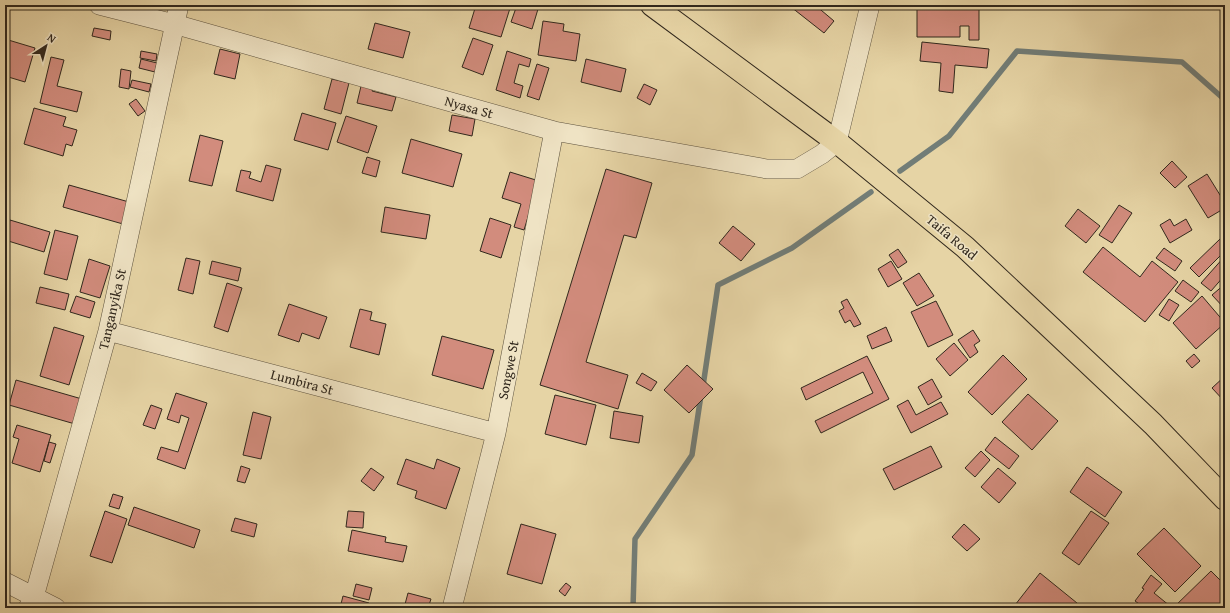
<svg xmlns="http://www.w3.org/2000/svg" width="1230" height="613" viewBox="0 0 1230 613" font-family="'Gentium Book Plus',serif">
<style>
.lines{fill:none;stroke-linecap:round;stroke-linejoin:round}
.stream{stroke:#727d77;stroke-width:5.5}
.building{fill:#d28c7d;stroke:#31281d}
.minor-casing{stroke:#5e533f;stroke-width:20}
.highway-casing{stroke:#31281d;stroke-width:24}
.minor{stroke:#efe3c4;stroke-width:19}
.highway{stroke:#e6d4a5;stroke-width:22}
.labels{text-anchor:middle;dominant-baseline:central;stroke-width:3;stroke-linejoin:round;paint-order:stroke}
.street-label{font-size:14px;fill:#31281d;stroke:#efe3c4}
</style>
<rect width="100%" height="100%" fill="#e6d4a5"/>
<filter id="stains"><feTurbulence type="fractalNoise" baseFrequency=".005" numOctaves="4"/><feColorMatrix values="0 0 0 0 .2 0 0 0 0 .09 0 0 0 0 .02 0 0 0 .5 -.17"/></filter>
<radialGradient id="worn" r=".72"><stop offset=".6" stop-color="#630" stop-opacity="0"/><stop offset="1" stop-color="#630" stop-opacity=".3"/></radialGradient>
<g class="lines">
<path class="stream" d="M900 171 949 136 1017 51 1182 62 1225 100
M703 386 718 285 792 248 871 192
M633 608 635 539 692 455 701 395"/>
</g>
<path class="building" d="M476 5H511L501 37 469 28Z
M517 5H526L538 9 532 29 511 22Z
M793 5H815L834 21 824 33 791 7Z
M917 5H979V40H969V26H960V37H917Z
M543 21 564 24 563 31 580 34 576 61 538 55Z
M375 23 410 32 403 58 368 49Z
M94 28 111 31 110 40 92 36Z
M473 38 493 45 483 75 462 67Z
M5 39 35 48 25 82 5 76Z
M922 42 989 49 987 68 955 65 953 93 939 91 941 63 920 61Z
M220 49 240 54 235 79 214 74Z
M141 51 157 54 156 61 140 58Z
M507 51 531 59 529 67 519 64 514 83 523 86 520 98 496 90Z
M51 57 64 60 57 86 82 92 77 112 40 103Z
M141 59 157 63 155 72 139 68Z
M586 59 626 69 621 92 581 82Z
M537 64 549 68 539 100 527 96Z
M121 69 131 71 129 89 119 87Z
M332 79 349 83 341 114 324 109Z
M132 80 151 84 149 92 130 87Z
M362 82 374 85 372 91 396 97 392 111 357 103Z
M644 84 657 90 650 105 637 98Z
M136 99 145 111 138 116 129 104Z
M34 108 66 117 63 126 77 130 72 146 66 144 63 156 24 144Z
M302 113 336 123 328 150 294 140Z
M452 115 475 119 472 136 449 131Z
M346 116 377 126 368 153 337 142Z
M200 135 223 141 212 186 189 181Z
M411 139 462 154 453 187 402 173Z
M367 157 380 161 376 177 362 173Z
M1172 161 1187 177 1175 188 1160 173Z
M266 165 281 169 273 201 236 191 241 170 251 172 249 178 261 182Z
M606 169 652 183 636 238 624 235 586 362 628 375 618 409 540 385Z
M510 172 539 181 524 230 514 227 521 204 502 198Z
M1207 174 1225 203V208L1208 218 1188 186Z
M69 185 129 202 123 224 63 207Z
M1119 205 1132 213 1112 243 1099 235Z
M385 207 430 215 426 239 381 232Z
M1078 209 1100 226 1086 243 1065 226Z
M490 218 511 225 501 258 480 251Z
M1170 219 1174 226 1186 219 1192 230 1170 243 1160 225Z
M10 220 50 232 44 252 5 240Z
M733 226 755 244 741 261 719 243Z
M55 230 78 236 67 280 44 274Z
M1220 239 1225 243V251L1199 277 1190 268Z
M1103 247 1140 277 1152 261 1178 282 1145 322 1083 272Z
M1164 248 1182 261 1175 271 1156 258Z
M898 249 907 262 898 268 889 255Z
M1225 256V275L1211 291 1201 283Z
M186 258 200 261 193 294 178 290Z
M89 259 110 266 100 298 80 292Z
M212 261 241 268 238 281 209 274Z
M891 261 902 279 888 287 878 269Z
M919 273 934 296 917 306 903 283Z
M1183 280 1199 292 1191 302 1175 291Z
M227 283 242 288 228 332 214 327Z
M1225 284V309L1212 295Z
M40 287 69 294 65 310 36 303Z
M76 296 95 302 90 318 70 312Z
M1202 296 1225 323 1196 349 1173 323Z
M847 299 861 324 854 327 850 320 845 323 839 311 844 308 841 302Z
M1169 299 1179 305 1169 321 1159 315Z
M936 301 953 335 928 347 911 312Z
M289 304 327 317 319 339 302 333 299 342 278 335Z
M360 309 372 312 370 320 386 324 379 355 350 347Z
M54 327 84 336 69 385 40 376Z
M886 327 892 341 872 349 867 336Z
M973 330 980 341 974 345 978 352 970 358 958 340Z
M442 336 494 350 483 389 432 375Z
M954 343 968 360 950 376 936 359Z
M1194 354 1200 361 1192 368 1186 361Z
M1003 355 1027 379 992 415 968 392Z
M867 356 889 399 821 433 815 421 873 393 863 372 806 400 801 388Z
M687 365 713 389 689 413 664 390Z
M642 373 657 382 651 391 636 383Z
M1225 376V402L1212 388Z
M932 379 942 397 928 405 918 387Z
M16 380 82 399 75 424 9 405Z
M176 393 207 403 185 469 157 459 161 447 178 452 189 418 181 415 179 423 167 419Z
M1028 394 1058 421 1032 450 1002 422Z
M555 395 596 405 586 445 545 434Z
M908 400 916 415 941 402 948 414 911 433 897 406Z
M151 405 162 409 155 429 143 425Z
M614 411 643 416 639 443 610 438Z
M253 412 271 417 261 459 243 455Z
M17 425 51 435 40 472 12 463 19 439 13 437Z
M995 437 1019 456 1009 469 985 450Z
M49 442 56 444 50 463 44 461Z
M5 444H9L8 452H5Z
M931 446 942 467 894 490 883 469Z
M981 451 990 460 975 477 965 468Z
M406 459 434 469 437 459 460 468 446 509 415 498 417 491 397 484Z
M241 466 250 469 245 483 237 481Z
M1087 467 1122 492 1105 517 1070 492Z
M371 468 384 477 374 491 361 481Z
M998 468 1016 483 999 503 981 487Z
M113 494 123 497 119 509 109 506Z
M134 507 200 530 194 548 128 525Z
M105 511 127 519 112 563 90 556Z
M348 511 364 512 363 528 346 527Z
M1091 511 1109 523 1079 565 1062 553Z
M235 518 257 524 254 537 231 531Z
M521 524 556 534 542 584 507 574Z
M964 524 980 539 967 551 952 537Z
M1164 528 1201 566 1175 592 1137 554Z
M352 530 386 537 385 542 407 546 403 562 348 551Z
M1211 571 1225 585V608H1173Z
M1040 573 1077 603 1073 608H1019L1015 605Z
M1151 575 1162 584 1154 593 1170 606 1169 608H1145L1135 601 1144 589 1142 588Z
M566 583 571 587 565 596 559 591Z
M356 584 372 588 369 600 353 596Z
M408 593 431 599 428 608H404Z
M343 596 369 603 367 608H340Z"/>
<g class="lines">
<defs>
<path id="minor" d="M99 5 174 24 554 131 767 169H797L822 154 837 142 870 5
M108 331 496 433
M5 582 56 608
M28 608 34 597 108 331 179 5
M452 608 496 433 554 131"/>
<path id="highway" d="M652 5 837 142 965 247 1153 424 1225 499"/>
</defs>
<use href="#minor" class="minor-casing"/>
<use href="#highway" class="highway-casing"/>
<use href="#minor" class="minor"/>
<use href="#highway" class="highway"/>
</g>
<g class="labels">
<g class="street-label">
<text transform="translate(469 107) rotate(16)">Nyasa St</text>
<text transform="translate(952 237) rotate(40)">Taifa Road</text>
<text transform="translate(112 309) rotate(-77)">Tanganyika St</text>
<text transform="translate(508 370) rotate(-79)">Songwe St</text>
<text transform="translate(302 382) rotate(15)">Lumbira St</text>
</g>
</g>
<rect width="1230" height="613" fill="none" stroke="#e6d4a5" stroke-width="20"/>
<rect x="6" y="6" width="1218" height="601" fill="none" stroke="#31281d" stroke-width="2"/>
<rect x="10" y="10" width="1210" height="593" fill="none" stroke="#31281d"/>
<g transform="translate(46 46) rotate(36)" stroke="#efe3c4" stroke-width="3" paint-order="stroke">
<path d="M0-3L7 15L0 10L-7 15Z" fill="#31281d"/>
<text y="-6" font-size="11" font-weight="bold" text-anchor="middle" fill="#31281d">N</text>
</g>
<rect width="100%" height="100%" filter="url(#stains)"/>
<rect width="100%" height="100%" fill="url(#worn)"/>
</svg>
